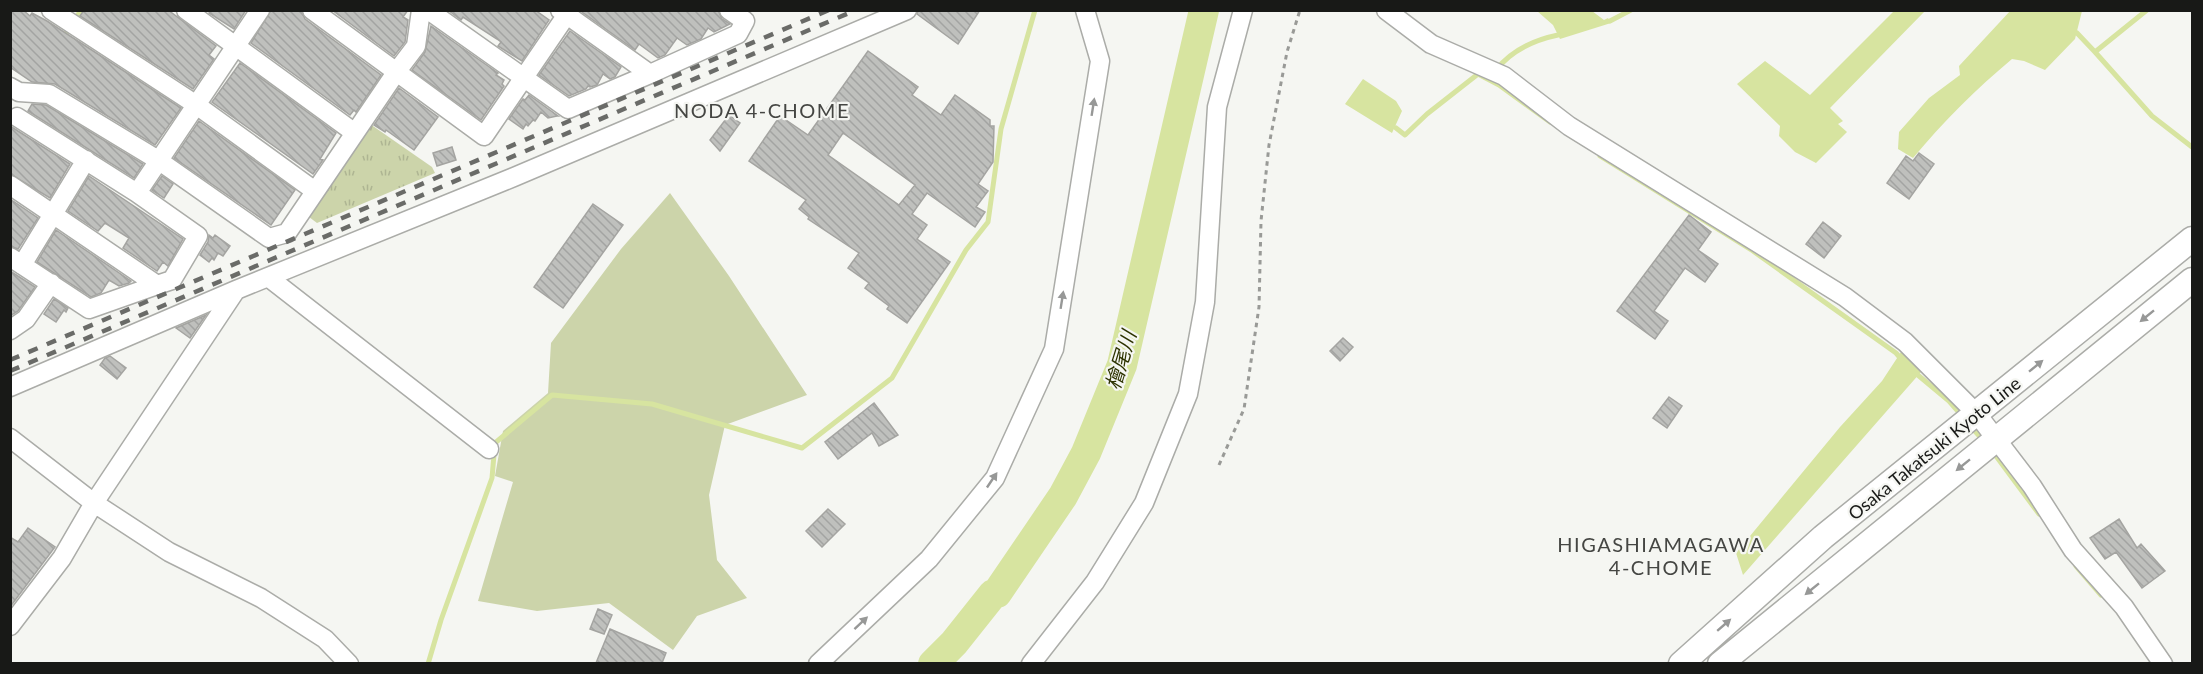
<svg xmlns="http://www.w3.org/2000/svg" width="2203" height="674" viewBox="0 0 2203 674" font-family="Lato,'Noto Sans JP',sans-serif">
<style>
.grass{fill:url(#grass-tufts)}
.garden{fill:#ccd4aa}
.water{fill:#d7e4a0}
.lines{fill:none;stroke-linecap:round;stroke-linejoin:round}
.stream{stroke:#d7e4a0;stroke-width:5}
.river{stroke:#d7e4a0;stroke-width:30}
.building{fill:url(#building-back-hatch);stroke:#a4a4a1;stroke-width:1.5;fill-rule:evenodd}
.minor-casing{stroke:#abaca8;stroke-width:21}
.major-casing{stroke:#abaca8;stroke-width:27}
.path{stroke:#999a97;stroke-width:3;stroke-dasharray:4.5 4.5;stroke-linecap:butt}
.minor{stroke:#fff;stroke-width:18}
.major{stroke:#fff;stroke-width:24}
.rail{stroke:#6a6b68;stroke-width:4.5;stroke-dasharray:10 10;stroke-linecap:butt}
.oneway{fill:#979897}
.labels{text-anchor:middle;dominant-baseline:central;stroke-width:4.5;stroke-linejoin:round;paint-order:stroke}
.street-label{font-size:18px;fill:#181917;stroke:#f5f6f2}
.neighbourhood-label{font-size:20px;letter-spacing:1.5px;fill:#454643;stroke:#f5f6f2}
.water-label{font-size:20px;font-style:italic;fill:#2d3300;stroke:#f5f6f2}
</style>
<defs>
<pattern id="grass-tufts" width="24" height="20" patternUnits="userSpaceOnUse" patternTransform="scale(1.5)"><rect width="24" height="20" fill="#ccd4aa"/><path d="M3 7l-1-3M5 7V3M7 7l1-3M15 17l-1-3M17 17v-4M19 17l1-3" fill="none" stroke="#aeb592"/></pattern>
<pattern id="building-back-hatch" width="6" height="6" patternUnits="userSpaceOnUse" patternTransform="scale(1.5)"><rect width="6" height="6" fill="#bfc0bd"/><path d="M-1 5l2 2M0 0l6 6M5-1l2 2" fill="none" stroke="#a3a4a2"/></pattern>
</defs>
<rect width="100%" height="100%" fill="#f5f6f2"/>
<path class="grass" d="M370 124 432 167 435 173 317 223 309 217Z"/>
<path class="garden" d="M670 193 729 276 807 395 725 425 709 495 717 560 747 598 697 616 673 650 609 603 537 611 478 601 513 482 495 476 503 431 548 393 551 343 621 249Z"/>
<path class="water" d="M1895 10 1925 11 1830 108 1843 121 1838 124 1847 132 1816 163 1795 152 1779 136 1780 126 1737 84 1765 61 1810 95Z
M2011 10 2082 11 2075 39 2045 70 2024 61 2012 59C1976 89 1943 122 1913 158L1898 149 1899 132 1929 98 1960 75 1959 66Z
M1537 11H1592L1604 20 1608 18 1611 23 1560 39 1553 25Z
M1363 79 1396 101 1402 111 1392 133 1345 104Z
M1901 352 1921 372 1743 575 1736 553 1840 427 1882 381Z"/>
<g class="lines">
<path class="stream" d="M1610 21 1631 10
M2077 33 2095 52 2147 10
M62 39 81 10
M2095 52 2152 116 2192 147
M1496 70C1511 51 1534 40 1558 35
M1396 128 1405 135 1427 114 1478 74 1499 85 1550 122
M1600 156 1753 251 1896 353 1902 360
M1913 371 1949 401 1963 417
M1971 427 1985 442
M1993 452 2039 514
M2076 566 2101 595
M428 664 441 620 492 478 495 443 552 395 652 404 802 448 892 378 966 250 988 222 1001 129 1035 10"/>
<path class="river" d="M933 664 954 643 993 594 997 593 1063 496 1086 453 1122 365 1204 10"/>
</g>
<path class="building" d="M10 10H23L30 16 32 13 47 21 181 108 155 145 55 84 32 82 10 67Z
M84 10H168L216 46 209 55 214 59 193 89 80 16Z
M211 10H246L234 29 209 13Z
M271 10H301L305 19 381 75 356 112 354 110 350 115 251 43Z
M332 10H408L403 17 408 20 405 42 394 56Z
M448 10H535L549 20 522 61 498 46 501 42 497 39 463 17 461 20Z
M583 10H718L722 19 730 24 714 32 708 28 701 39 687 45 677 38 665 55 658 58 639 44 635 50 582 12Z
M918 10H980L958 44 917 14Z
M431 26 498 73 496 75 504 80 502 84 504 86 481 120 412 70 425 52Z
M570 31 621 67 615 77 610 79 603 74 597 85 590 87 588 86 586 89 569 96 539 75Z
M868 51 918 87 912 95 941 115 955 95 990 120V126H994L993 162 978 184 988 191 976 207 985 212 975 227 927 193 912 214 927 225 917 239 950 262 907 323 887 309 889 306 865 288 869 283 848 268 859 253 808 219 809 217 799 209 806 200 749 161 780 116 808 135ZM843 133 915 185 899 205 828 155Z
M240 63 336 133 320 159 323 160 313 174 212 102Z
M399 88 438 117 414 150 386 130 385 132 374 125Z
M529 95 558 116H557L548 118 541 112 535 121 533 120 528 126 526 124 523 129 509 119 523 99 525 100Z
M32 104 46 105 143 164 134 178 28 111Z
M729 115 740 123 720 151 710 140Z
M199 121 295 190 271 225 174 158Z
M10 126 70 164 50 198 10 174Z
M452 147 456 160 437 166 433 153Z
M1919 153 1934 164 1909 199 1887 183 1906 156 1913 161Z
M89 176 183 239 168 266 163 262 157 271 123 248 129 238 105 223 98 231 68 211Z
M162 176 173 184 164 198 152 190Z
M10 199 38 218 18 249 10 246Z
M593 204 623 225 563 308 534 287Z
M1689 215 1711 232 1698 250 1718 264 1705 282 1685 268 1654 311 1668 321 1655 339 1617 311Z
M1823 222 1841 236 1824 258 1806 244Z
M56 230 131 281 129 283 119 286 109 280 101 293 91 297 37 262Z
M209 235 213 238 215 235 230 246 223 256 218 253 214 260 212 258 209 262 200 255 208 242Z
M10 271 35 287 18 311 10 316Z
M54 299 68 308 66 312 64 310 56 322 44 314Z
M206 315 190 338 176 328Z
M1343 338 1353 347 1340 361 1330 351Z
M110 356 126 368 117 379 100 365 105 358Z
M1669 397 1682 406 1667 428 1653 418Z
M874 403 898 435 879 446 872 433 838 459 825 442Z
M828 509 845 524 822 547 806 531Z
M2119 519 2137 548 2141 544 2165 571 2142 588 2116 552 2105 559 2090 538Z
M28 528 55 547 10 607V537L18 542Z
M598 609 612 615 604 634 590 629Z
M610 629 666 653 662 663H596Z"/>
<g class="lines">
<defs>
<path id="minor" d="M51 10 195 104 315 191
M186 10 355 133
M312 10 484 136 570 10
M428 10 568 109 650 74
M560 10 650 74 738 34 745 21 729 10
M1386 10 1431 44 1504 76 1569 126 1845 297 1905 342 1977 414 2032 486 2073 550 2124 607 2163 664
M10 87 19 92 49 94 158 160 269 238 287 233 397 71 416 46 421 10
M17 117 137 193
M10 185 157 285 172 280 198 236 137 193 260 10
M10 257 89 309 157 285
M22 265 86 160
M268 277 489 449
M10 330 26 319 51 283
M10 387 236 290 514 177 907 10
M10 438 94 503 169 552 261 598 325 639 349 664
M10 626 62 558 94 503 236 290
M818 664 929 559 995 478 1054 349 1100 61 1085 10
M1031 664 1095 582 1144 503 1188 394 1205 302 1217 107 1243 10"/>
<path id="major" d="M1681 664 1823 537 2192 239
M1720 664 2192 280"/>
</defs>
<use href="#minor" class="minor-casing"/>
<use href="#major" class="major-casing"/>
<path class="path" d="M1219 465 1244 409 1259 307 1261 221 1269 145 1287 52 1300 10"/>
<use href="#minor" class="minor"/>
<use href="#major" class="major"/>
<path class="rail" d="M10 360 829 10
M10 371 856 10"/>
</g>
<defs><path id="oneway-solid" d="M-6-.8H1V-3.2L6.5 0L1 3.2V.8H-6Z" transform="scale(1.5)"/></defs>
<g class="oneway">
<use href="#oneway-solid" transform="translate(1093 107) rotate(-81)"/>
<use href="#oneway-solid" transform="translate(1062 300) rotate(-81)"/>
<use href="#oneway-solid" transform="translate(2147 316) rotate(141)"/>
<use href="#oneway-solid" transform="translate(2036 366) rotate(-39)"/>
<use href="#oneway-solid" transform="translate(1963 465) rotate(141)"/>
<use href="#oneway-solid" transform="translate(992 480) rotate(-56)"/>
<use href="#oneway-solid" transform="translate(1812 589) rotate(141)"/>
<use href="#oneway-solid" transform="translate(861 623) rotate(-43)"/>
<use href="#oneway-solid" transform="translate(1724 625) rotate(-41)"/>
</g>
<g class="labels">
<g class="street-label">
<text transform="translate(1934 448) rotate(-39)">Osaka Takatsuki Kyoto Line</text>
</g>
<g class="neighbourhood-label">
<text x="762" y="110">NODA 4-CHOME</text>
<text x="1661" y="544">HIGASHIAMAGAWA<tspan x="1661" dy="23">4-CHOME</tspan></text>
</g>
<g class="water-label">
<text transform="translate(1120 360) rotate(-73)">檜尾川</text>
</g>
</g>
<rect width="2203" height="674" fill="none" stroke="#181917" stroke-width="24"/>
</svg>
